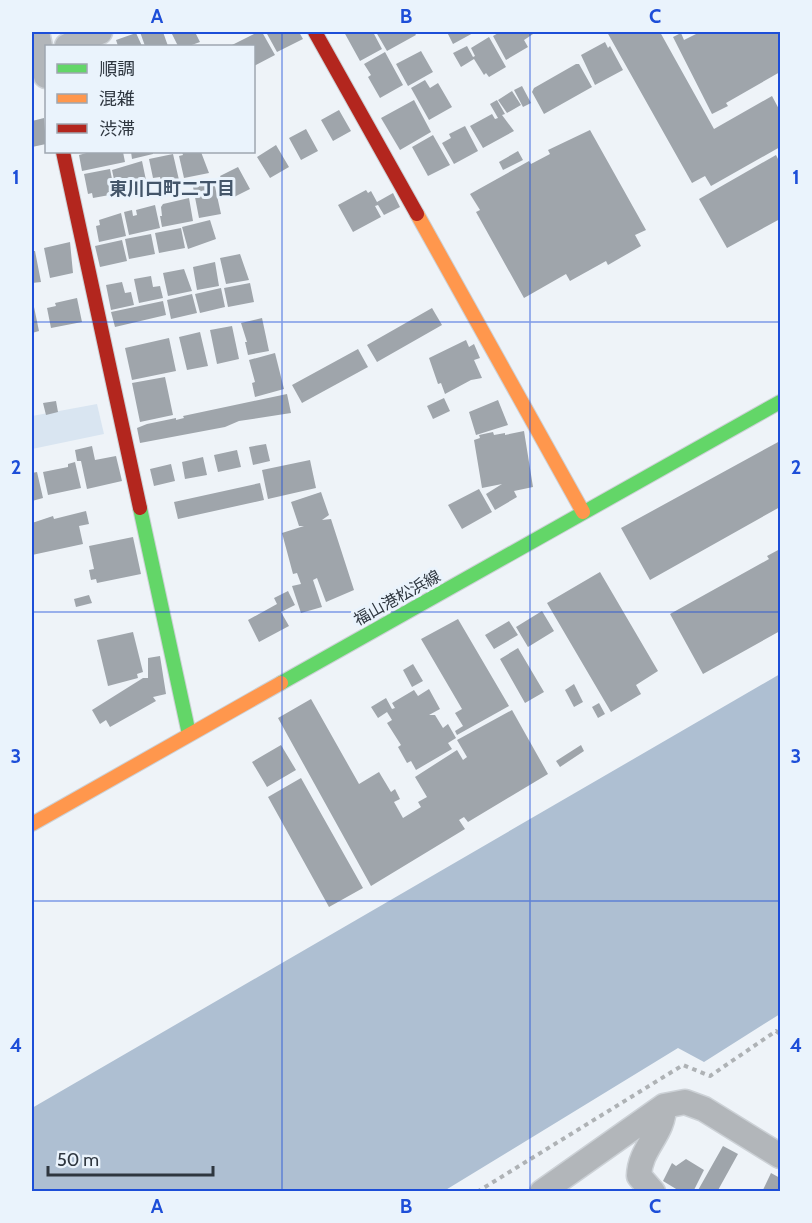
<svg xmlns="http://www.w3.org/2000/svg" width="812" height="1223" viewBox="0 0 812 1223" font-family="Cabin,'Noto Sans JP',sans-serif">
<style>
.green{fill:#d9e5f1}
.water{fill:#aebfd2}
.building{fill:#9fa5ab}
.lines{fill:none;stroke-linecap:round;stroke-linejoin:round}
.street-casing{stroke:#ccd1d6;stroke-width:27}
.fast-casing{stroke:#ccd1d6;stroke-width:16}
.slow-casing{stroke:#ccd1d6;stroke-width:16}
.jam-casing{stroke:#ccd1d6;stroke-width:16}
.path{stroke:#aeb2b5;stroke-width:4;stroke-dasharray:4.5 4.5;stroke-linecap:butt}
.street{stroke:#b2b6ba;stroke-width:24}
.fast{stroke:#63d668;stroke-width:14}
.slow{stroke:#ff974d;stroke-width:14}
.jam{stroke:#b3261e;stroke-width:14}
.grid{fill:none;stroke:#1d4ed8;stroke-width:1.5;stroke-opacity:0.55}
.labels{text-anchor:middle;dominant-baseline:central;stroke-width:6;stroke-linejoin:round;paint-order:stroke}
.street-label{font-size:16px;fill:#2e363f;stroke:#eaf3fc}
.neighbourhood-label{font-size:18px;font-weight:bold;fill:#44566a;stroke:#eaf3fc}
.neatline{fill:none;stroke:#1d4ed8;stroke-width:2}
.grid-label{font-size:20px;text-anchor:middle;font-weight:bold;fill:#1d4ed8}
</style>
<rect width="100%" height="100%" fill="#eef3f8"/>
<path class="green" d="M97 404 104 434 32 449V416Z"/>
<path class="water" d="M780 674V1014L704 1062 678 1048 444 1191H32V1108Z"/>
<path class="building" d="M140 32H163L168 46H145Z
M171 32H195L200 42 189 46H178Z
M258 32H262L275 55 254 66V46H230Z
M266 32H299L303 39 277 52Z
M344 32H373L382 49 360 61Z
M376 32H414L416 35 387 51Z
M447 32H475L453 44Z
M500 32H532L533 34 524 40 528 47 506 60 493 36Z
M607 32H660L714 129 772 96 780 111V147L711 186 705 176 692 183Z
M700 32H780V72L726 103 728 106 712 114 673 37 681 33 684 40Z
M136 33 142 46H118L116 40Z
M489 37 506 67 489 77 486 73 484 75 474 59 461 67 453 53 467 46 473 57 475 56 471 48Z
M605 42 608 48 610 46 623 70 595 85 581 55Z
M421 51 433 72 408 86 396 64Z
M385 52 403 85 380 98 368 77 371 75 364 64Z
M576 64H579L592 87 544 114 532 92 534 88Z
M425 80 430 88 438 83 452 107 429 120 411 88Z
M522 86 531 103 523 107 514 90Z
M512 91 521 105 507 113 498 100Z
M414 100 431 132 400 150 381 118Z
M497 100 505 114 502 115 514 131 483 148 470 126 492 114 495 119 498 118 490 104Z
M339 110 351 131 333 141 321 120Z
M44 118 46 144 32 147V121Z
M465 126 478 151 454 164 442 143 451 138 449 134Z
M306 129 318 151 301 160 289 138Z
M590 130 646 230 635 235 641 246 608 265 606 261 570 281 566 274 524 298 476 212 480 210 470 194 529 161 531 164 550 154 548 150Z
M433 135 450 165 428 176 412 147Z
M276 145 289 167 270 178 257 157Z
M518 151 523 160 503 170 499 162Z
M90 152H123L125 162 82 171 79 155Z
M131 152H153V154L132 159Z
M182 152H201L209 173 184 178 179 156 183 155Z
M173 154 179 180 161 183 160 177 153 178 149 159Z
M776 155 780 163V219L727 248 699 199Z
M142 161 147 185 126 189 124 182 115 184 112 170Z
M238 167 250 189 232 198 220 176Z
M110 169 115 194 93 198 92 193 88 194 84 174Z
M214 182 221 214 199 218 193 187Z
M366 190 368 193 371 191 377 202 393 193 400 207 384 215 378 205 375 206 381 217 353 232 338 205Z
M189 198 193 221 162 227 160 216H162L161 207 163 204Z
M155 205 160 228 129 235 124 212 132 210 133 216 137 215 136 210Z
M121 213 126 236 99 242 96 226 100 225 99 220Z
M210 220 216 239 188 249 182 227Z
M181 228 185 248 159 253 155 233Z
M151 234 155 254 129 259 125 239Z
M122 240 127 261 100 267 95 246Z
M70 242 73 273 50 278 44 248Z
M32 251H35L41 282 32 283Z
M240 254 249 280 226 284 220 258Z
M215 262 219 286 197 290 193 267Z
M184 269 192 291 168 296 163 273Z
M151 276 153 287 160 286 163 298 139 303 134 279Z
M122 282 125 293 131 292 134 305 111 310 106 285Z
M250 283 254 302 228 307 224 288Z
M221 288 225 307 200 313 195 294Z
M192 294 197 313 171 319 167 300Z
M77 298 82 322 51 328 47 308 56 306 55 303Z
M163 301 166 315 115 327 111 312Z
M32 307H34L39 331 32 333Z
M432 308 442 325 377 362 367 345Z
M262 318 269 351 248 355 245 342H247L241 323Z
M232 326 239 359 217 364 210 330Z
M200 332 208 366 187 370 179 337Z
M169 338 176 371 132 380 125 348Z
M466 340 469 347 474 344 480 358 474 360 482 378 471 380 445 394 441 383 438 384 429 358Z
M358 349 368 367 302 403 292 385Z
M275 353 284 389 255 397 252 383 255 382 249 360Z
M165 377 173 415 140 422 132 383Z
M287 394 291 413 239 421 225 427 140 443 137 428 147 424 176 418V420L184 418 183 416Z
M444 398 450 411 433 419 427 406Z
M498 400 508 425 476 435 469 412Z
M56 401 58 412 46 415 43 403Z
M524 431 533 487 514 491 517 497 495 510 486 494 502 484 482 488 474 440 480 438 479 435 493 432 494 435 505 433V435Z
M780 441V507L650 580 621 528Z
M266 444 270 461 253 465 249 447Z
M92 446 95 460 116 456 122 481 87 489 81 461H77L75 450Z
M237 450 241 467 218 472 214 455Z
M203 457 207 475 185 479 182 462Z
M310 460 316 488 268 499 262 470Z
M75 462 81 488 48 495 43 472 68 467V464Z
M171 464 175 481 154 486 150 469Z
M37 472 43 498 32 501V473Z
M260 483 264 500 178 519 174 502Z
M479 489 492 512 462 529 448 505Z
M321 492 329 515 322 520 331 519 354 590 326 602 317 578 313 580 322 607 301 613 292 586 301 584 297 573 293 574 282 533 304 526H299L291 502Z
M86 511 89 524 79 526 83 544 32 555V523L53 516 54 519Z
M133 537 141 574 97 583 96 579 91 580 89 570 94 569 89 546Z
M780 549V631L703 674 670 614 769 559 767 556Z
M600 572 658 671 636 685 641 694 611 712 547 603Z
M288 591 295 605 281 612 289 626 259 642 248 620 277 604 274 598Z
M89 595 92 603 76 607 74 599Z
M542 611 554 631 528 647 516 627Z
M458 619 509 706 457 735 455 731 463 726 455 713 462 709 421 639Z
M509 621 518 635 494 649 485 635Z
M133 632 143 672 137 674 138 678 108 686 97 640Z
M518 648 544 692 525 703 500 659Z
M160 656 166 694 153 697 156 701 110 727 106 720 100 724 92 710 143 678H148V658Z
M413 664 423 681 412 687 403 670Z
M574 684 583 702 574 707 565 690Z
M429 689 440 709 429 715H435L443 728 448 724 456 738 448 743 452 749 416 770 411 761 407 763 398 747 401 745 387 723 392 720 387 712 378 718 371 707 386 698 392 709 395 708 392 703 414 690 418 696Z
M311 699 359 784 379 772 391 792 395 789 400 799 394 802 403 818 421 807 418 802 427 797 415 777 457 750 463 760 467 757 457 740 512 710 548 774 468 822 464 817 459 820 465 829 371 886 278 718Z
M599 703 605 714 598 718 592 707Z
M281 745 296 770 267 787 252 762Z
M581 745 584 751 560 767 556 761Z
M301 778 363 888 329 907 268 797Z
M723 1146 738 1154 717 1192H697Z
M686 1159 704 1170 693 1192H681L663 1181 672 1163 676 1166Z
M771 1173 780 1178V1192H762Z"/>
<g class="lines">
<defs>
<path id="street" d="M37 32 46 76
M67 46 100 32
M542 1192 664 1106 685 1102 704 1109 780 1156
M653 1192 639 1176C640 1147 664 1135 664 1106"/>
<path id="fast" d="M140 508 189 734
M281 683 780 402"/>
<path id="slow" d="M417 214 583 512
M32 824 281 683"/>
<path id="jam" d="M315 32 417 214
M63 152 140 508"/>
</defs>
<use href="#street" class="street-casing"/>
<use href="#fast" class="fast-casing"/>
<use href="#slow" class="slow-casing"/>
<use href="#jam" class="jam-casing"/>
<path class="path" d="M477 1192 683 1065 710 1076 776 1031 780 1034"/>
<use href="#street" class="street"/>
<use href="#fast" class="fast"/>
<use href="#slow" class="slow"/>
<use href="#jam" class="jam"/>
</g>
<path class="grid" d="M282 32V1192M530 32V1192M32 322H780M32 612H780M32 901H780"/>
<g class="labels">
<g class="street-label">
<text transform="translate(397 598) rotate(-29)">福山港松浜線</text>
</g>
<g class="neighbourhood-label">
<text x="172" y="189">東川口町二丁目</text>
</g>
</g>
<rect width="812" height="1223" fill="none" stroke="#eaf3fc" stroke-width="66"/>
<rect x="45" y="45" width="210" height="108" fill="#eaf3fc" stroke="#9fa7b0" stroke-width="1.5"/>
<rect x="57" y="64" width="30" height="9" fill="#63d668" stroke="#9fa7b0" stroke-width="1.5"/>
<text x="99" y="75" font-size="18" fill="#2e363f">順調</text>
<rect x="57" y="94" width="30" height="9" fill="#ff974d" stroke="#9fa7b0" stroke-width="1.5"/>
<text x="99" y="105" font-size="18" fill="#2e363f">混雑</text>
<rect x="57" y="124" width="30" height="9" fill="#b3261e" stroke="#9fa7b0" stroke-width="1.5"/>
<text x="99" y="135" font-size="18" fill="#2e363f">渋滞</text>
<path d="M48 1166v9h165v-9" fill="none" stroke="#2e363f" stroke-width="3"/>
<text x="57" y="1166" font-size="18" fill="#2e363f" stroke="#eaf3fc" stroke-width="4.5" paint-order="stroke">50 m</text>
<rect x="33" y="33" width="746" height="1157" class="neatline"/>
<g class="grid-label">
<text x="157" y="23">A</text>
<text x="406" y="23">B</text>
<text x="655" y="23">C</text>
<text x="16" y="184">1</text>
<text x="796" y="184">1</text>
<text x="16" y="474">2</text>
<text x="796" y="474">2</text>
<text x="16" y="763">3</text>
<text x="796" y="763">3</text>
<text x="16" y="1052">4</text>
<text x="796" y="1052">4</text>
<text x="157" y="1213">A</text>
<text x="406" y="1213">B</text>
<text x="655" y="1213">C</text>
</g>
</svg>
